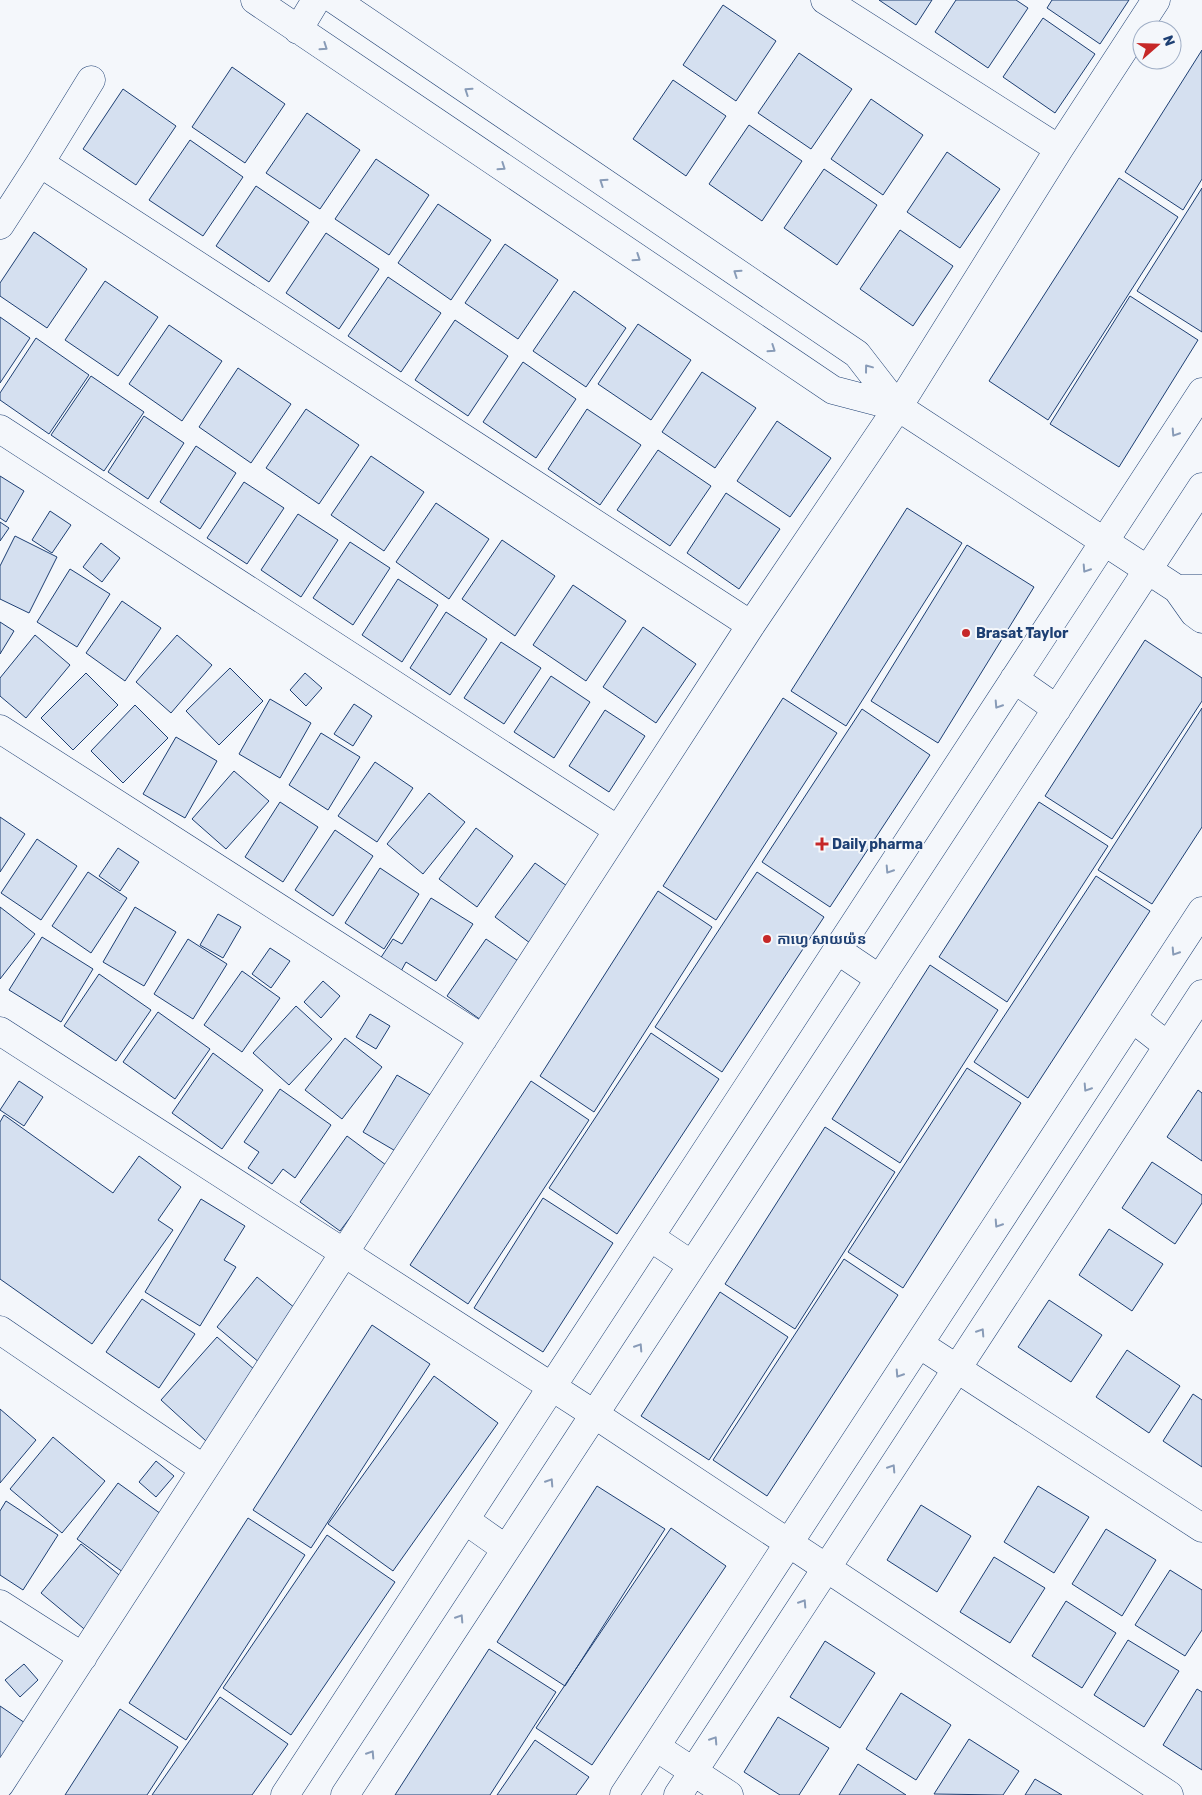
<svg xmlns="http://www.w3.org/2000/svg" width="1202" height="1795" viewBox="0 0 1202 1795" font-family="Rubik,'Noto Sans Khmer',sans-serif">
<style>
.building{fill:#d5e0f0;stroke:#1d3f73}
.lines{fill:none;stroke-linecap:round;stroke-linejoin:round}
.minor-casing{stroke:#1d3f73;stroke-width:29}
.minor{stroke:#f4f7fb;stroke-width:28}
.oneway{stroke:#889bb7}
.poi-dot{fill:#c62828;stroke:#f4f7fb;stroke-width:2}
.labels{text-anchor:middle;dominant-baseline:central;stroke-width:4;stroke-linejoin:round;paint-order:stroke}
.poi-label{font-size:14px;font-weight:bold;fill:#1d3f73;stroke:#f4f7fb;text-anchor:start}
</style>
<rect width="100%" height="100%" fill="#f4f7fb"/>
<path class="building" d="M879 0H932L916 25Z
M956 0H1016L1028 8 988 68 935 32Z
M1052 0H1129L1100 44 1047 8Z
M723 5 776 41 736 101 683 65Z
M1043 18 1095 54 1055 113 1003 77Z
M1202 50V179L1183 210 1125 172Z
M799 53 852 89 811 149 758 113Z
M232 67 285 104 245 163 192 127Z
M673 80 726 116 686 176 633 139Z
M123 89 176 126 136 185 83 149Z
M871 99 923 135 883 195 831 159Z
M307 113 360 150 320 209 266 173Z
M749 125 802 161 762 221 709 184Z
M190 140 243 177 203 236 149 200Z
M947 152 1000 189 960 248 907 212Z
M376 159 429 195 389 255 335 219Z
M824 169 877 205 837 265 784 228Z
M1119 178 1178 217 1048 420 989 381Z
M256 186 309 222 269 282 216 246Z
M1202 188V332L1137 291Z
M438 204 491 240 451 300 398 263Z
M900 230 953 266 913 326 860 289Z
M34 232 87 269 47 328 0 296V283Z
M326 233 379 269 339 329 286 293Z
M505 244 558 280 518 339 465 303Z
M388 277 441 313 401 372 348 336Z
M105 281 158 317 118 376 65 340Z
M574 291 626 328 586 387 533 351Z
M1130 296 1198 340 1119 467 1050 424Z
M0 317 30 338 0 383Z
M455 320 508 356 468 416 415 380Z
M638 324 691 360 651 420 598 384Z
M169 325 222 361 182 421 129 384Z
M36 338 89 375 49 434 0 400V393Z
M523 362 576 399 536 458 483 422Z
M238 368 291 404 251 463 199 427Z
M702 372 756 408 715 468 662 432Z
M91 376 144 412 104 471 51 435Z
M306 409 359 445 319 504 266 468Z
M587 409 641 445 600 505 548 469Z
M144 416 184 443 148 499 108 472Z
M777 421 831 458 790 517 737 481Z
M196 446 236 473 200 529 160 502Z
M658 450 711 486 670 546 617 510Z
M371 456 424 492 384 551 331 515Z
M0 476 24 491 6 522 0 518Z
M244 482 284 508 247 564 207 538Z
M726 493 780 529 739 589 687 553Z
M436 503 489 539 449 599 396 562Z
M907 508 962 543 846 726 791 691Z
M50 511 71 525 52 553 32 540Z
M298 514 338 540 301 597 261 570Z
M0 522 9 528 0 541Z
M15 536 57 557 29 613 0 599V566Z
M502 540 555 576 515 636 462 599Z
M350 542 390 568 353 625 313 598Z
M101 543 120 558 102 582 83 567Z
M967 545 1034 587 938 743 871 701Z
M70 569 110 594 77 647 37 622Z
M398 579 438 605 402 662 362 635Z
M573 585 626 621 586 681 533 645Z
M122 601 161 628 125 681 86 653Z
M446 612 487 639 450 695 410 668Z
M0 622 14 631 0 654Z
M643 627 696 664 656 723 603 687Z
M35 635 70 665 26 718 0 696V678Z
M177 635 212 665 171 713 136 682Z
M1145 640 1202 678V701L1112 839 1045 796Z
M501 642 541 668 504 724 464 698Z
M230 668 263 701 219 745 186 711Z
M86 673 118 705 73 750 41 718Z
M305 673 322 688 306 706 290 690Z
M551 676 590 702 554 758 514 732Z
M783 698 837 733 716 920 663 886Z
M270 699 311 723 280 778 239 754Z
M354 704 372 716 353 746 334 734Z
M135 705 168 738 123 783 91 751Z
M1202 708V827L1152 904 1098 870Z
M862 709 930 755 830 907 762 862Z
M605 710 645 736 609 792 569 766Z
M321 733 360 757 328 810 289 785Z
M176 737 217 761 185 818 143 794Z
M375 762 413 788 377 842 338 816Z
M234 771 269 801 226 849 192 819Z
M429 793 465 822 423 874 387 844Z
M280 802 318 827 283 882 245 857Z
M1039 802 1108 846 1007 1002 939 957Z
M0 817 25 834 0 872Z
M476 828 513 856 477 907 439 879Z
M335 830 373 856 333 916 295 890Z
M37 839 77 866 41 920 1 893Z
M118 848 139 862 120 891 99 876Z
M535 863 574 891 534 946 495 917Z
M380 868 419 894 384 949 345 923Z
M88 872 127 898 91 953 52 926Z
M757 872 824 917 722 1072 655 1027Z
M1096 876 1150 911 1028 1098 974 1062Z
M658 891 712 927 594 1112 540 1076Z
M431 898 473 924 436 981 406 962 400 973 380 959 393 939 402 944Z
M0 907 35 934 0 979Z
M135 907 176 932 144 986 103 962Z
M218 914 241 927 223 958 200 945Z
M42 937 93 969 61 1022 9 990Z
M188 939 227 964 193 1019 154 994Z
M486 939 527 967 488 1025 447 996Z
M270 948 290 961 271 988 252 974Z
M930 965 998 1010 900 1163 832 1119Z
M242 971 280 998 242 1052 204 1025Z
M99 974 151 1010 116 1061 64 1026Z
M323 981 340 996 321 1018 304 1002Z
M296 1006 332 1039 289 1085 253 1053Z
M158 1012 210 1049 175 1099 123 1062Z
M370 1014 390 1026 376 1049 356 1037Z
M651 1033 719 1079 617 1234 549 1188Z
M345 1038 382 1067 342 1119 305 1090Z
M213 1053 263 1090 222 1149 172 1113Z
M967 1068 1021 1103 903 1288 848 1252Z
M397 1075 437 1099 404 1156 363 1132Z
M19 1081 43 1097 24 1126 0 1110Z
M531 1081 589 1120 468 1304 410 1265Z
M280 1089 331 1125 295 1178 283 1169 272 1184 248 1168 259 1152 244 1142Z
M1198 1090 1202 1093V1161L1167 1137Z
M4 1115 113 1193 139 1156 181 1187 158 1220 173 1230 92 1344 0 1279V1122Z
M825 1127 895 1172 795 1329 725 1284Z
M347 1136 394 1171 362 1215H352L340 1231 300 1202Z
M1152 1162 1202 1195V1203L1175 1244 1122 1208Z
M543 1198 613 1243 543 1352 474 1308Z
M201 1199 245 1226 224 1260 236 1267 200 1326 145 1292Z
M1109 1229 1163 1264 1132 1311 1079 1275Z
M844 1259 898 1295 767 1496 713 1460Z
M257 1277 301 1313 260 1363 217 1327Z
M720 1292 788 1337 709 1460 641 1416Z
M142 1299 195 1334 159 1388 106 1352Z
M1049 1300 1102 1335 1071 1382 1018 1347Z
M372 1325 430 1364 311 1548 253 1510Z
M217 1337 263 1377 206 1441 161 1400Z
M1127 1350 1180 1386 1149 1433 1096 1397Z
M434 1376 498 1423 393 1571 328 1524Z
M1193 1394 1202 1400V1467L1163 1441Z
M0 1409 36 1440 0 1483Z
M53 1437 105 1481 62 1533 10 1489Z
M156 1461 174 1476 156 1497 139 1482Z
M118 1483 168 1519 127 1575 77 1539Z
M597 1486 665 1529 565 1686 497 1642Z
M1038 1486 1089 1517 1054 1573 1004 1542Z
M6 1501 58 1535 23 1590 0 1575V1511Z
M921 1505 971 1536 937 1592 887 1560Z
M248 1518 305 1555 186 1740 129 1703Z
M671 1528 726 1566 592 1765 536 1728Z
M1106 1529 1156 1560 1122 1616 1072 1584Z
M327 1535 395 1582 291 1735 223 1688Z
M81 1544 129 1583 89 1633 41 1593Z
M994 1557 1045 1588 1010 1643 960 1612Z
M1170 1570 1202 1590V1630L1185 1656 1135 1625Z
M1066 1601 1116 1633 1082 1688 1032 1656Z
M1128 1640 1179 1671 1144 1727 1094 1695Z
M825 1641 875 1673 840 1728 790 1697Z
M489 1649 556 1692 490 1795H395Z
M24 1664 38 1680 20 1697 5 1680Z
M1197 1689 1202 1692V1770L1163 1745Z
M901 1693 951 1725 916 1780 866 1749Z
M220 1697 288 1744 252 1795H152Z
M0 1706 31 1727 0 1775Z
M120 1709 178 1747 147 1795H65Z
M778 1717 829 1748 799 1795H780L744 1772Z
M969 1739 1019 1771 1003 1795 934 1794Z
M535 1740 589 1777 576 1795H497Z
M858 1764 906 1795H839Z
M1035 1779 1062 1795H1025Z"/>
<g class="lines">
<defs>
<path id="minor" d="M255 0 833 390 898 407 1177 589
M335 0 857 354 898 407
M825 0 1059 149
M298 30 316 0
M40 163 751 625
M0 225 40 163 91 80
M0 429 618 830
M1202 589H1177L1194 613 1202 619
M1014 679 1057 709
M0 729 483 1039
M837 950 880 979
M1132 1018 1168 1046
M0 1031 594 1414 1169 1795
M650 1237 692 1265
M0 1330 204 1469
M919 1344 1202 1528
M465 1520 506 1549
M0 1604 83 1657
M656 1747 729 1795
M0 1784 751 625 898 407 1059 149 1156 0
M285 1795 1202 392
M345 1795 1202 487
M624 1795 1202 911
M678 1795 1202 994"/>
</defs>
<use href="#minor" class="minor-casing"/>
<use href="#minor" class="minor"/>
</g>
<defs><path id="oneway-chevron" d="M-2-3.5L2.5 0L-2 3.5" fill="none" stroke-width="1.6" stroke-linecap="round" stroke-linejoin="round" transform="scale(1.25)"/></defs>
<g class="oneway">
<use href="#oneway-chevron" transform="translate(324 47) rotate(34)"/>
<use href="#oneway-chevron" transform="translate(468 91) rotate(-146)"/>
<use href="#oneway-chevron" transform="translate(502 167) rotate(34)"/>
<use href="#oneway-chevron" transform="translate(603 182) rotate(-146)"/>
<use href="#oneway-chevron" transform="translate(637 258) rotate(34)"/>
<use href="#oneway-chevron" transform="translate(737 273) rotate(-146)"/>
<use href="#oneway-chevron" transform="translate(772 349) rotate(34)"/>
<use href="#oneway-chevron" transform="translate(868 368) rotate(-127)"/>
<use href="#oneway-chevron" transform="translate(1175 433) rotate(123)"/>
<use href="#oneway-chevron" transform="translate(1086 569) rotate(123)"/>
<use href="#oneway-chevron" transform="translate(998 705) rotate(123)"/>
<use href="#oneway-chevron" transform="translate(889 870) rotate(123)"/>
<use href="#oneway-chevron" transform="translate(1175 952) rotate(123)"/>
<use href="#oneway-chevron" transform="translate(1087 1088) rotate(123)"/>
<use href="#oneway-chevron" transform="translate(998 1224) rotate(123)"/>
<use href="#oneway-chevron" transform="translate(981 1332) rotate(-57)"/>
<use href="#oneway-chevron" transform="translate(639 1347) rotate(-57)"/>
<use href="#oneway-chevron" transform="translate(899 1374) rotate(123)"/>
<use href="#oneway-chevron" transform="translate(892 1468) rotate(-57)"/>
<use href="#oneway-chevron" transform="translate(550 1482) rotate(-57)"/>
<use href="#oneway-chevron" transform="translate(803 1603) rotate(-57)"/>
<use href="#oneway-chevron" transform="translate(460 1618) rotate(-57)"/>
<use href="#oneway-chevron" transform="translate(714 1740) rotate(-57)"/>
<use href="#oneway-chevron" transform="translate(371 1754) rotate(-57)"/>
</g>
<g class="poi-dot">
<circle cx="966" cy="633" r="5"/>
<path d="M819.5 836.5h5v5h5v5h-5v5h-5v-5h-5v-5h5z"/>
<circle cx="767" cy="939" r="5"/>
</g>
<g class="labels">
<g class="poi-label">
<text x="976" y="633">Brasat Taylor</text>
<text x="832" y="844">Daily pharma</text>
<text x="777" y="939">កាហ្វេ សាយយ៉ន</text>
</g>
</g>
<g transform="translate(1157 45) rotate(70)"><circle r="24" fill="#f4f7fb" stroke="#9eadc5"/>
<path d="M0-4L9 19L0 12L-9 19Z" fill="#c62828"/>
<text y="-8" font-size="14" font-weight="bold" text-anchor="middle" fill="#1d3f73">N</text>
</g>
</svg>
